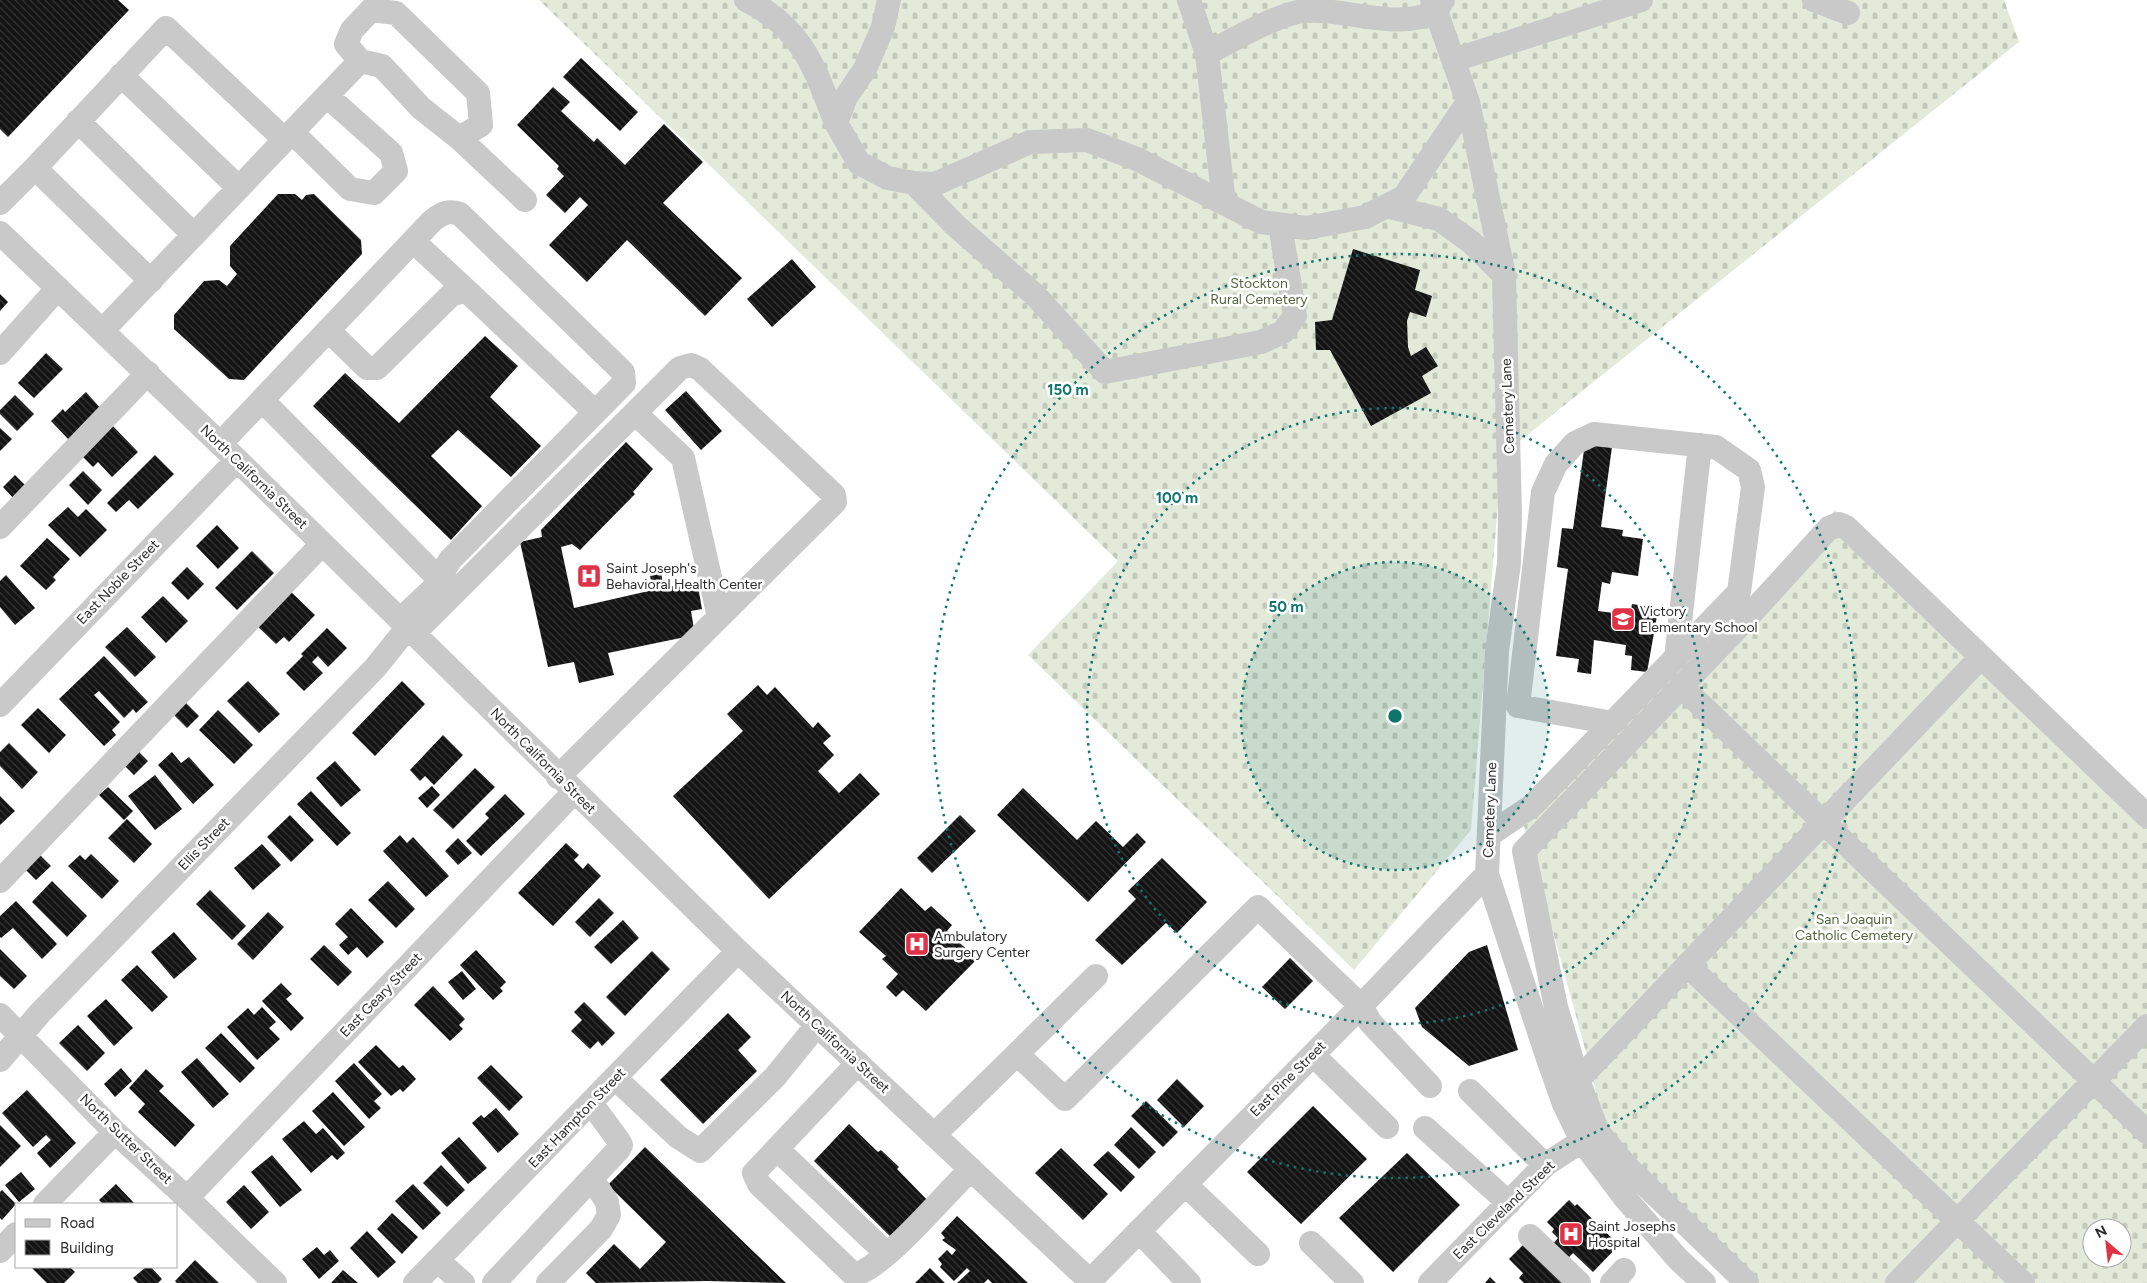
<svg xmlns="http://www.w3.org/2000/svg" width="2147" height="1283" viewBox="0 0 2147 1283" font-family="Figtree,sans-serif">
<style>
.cemetery{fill:url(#cemetery-stones);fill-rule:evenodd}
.building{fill:url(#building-back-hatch)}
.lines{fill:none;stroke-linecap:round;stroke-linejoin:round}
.minor{stroke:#c9c9c9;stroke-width:24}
.ring{fill:none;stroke:#0f766e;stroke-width:2.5;stroke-dasharray:2.5 5}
.labels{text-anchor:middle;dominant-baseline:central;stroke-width:5;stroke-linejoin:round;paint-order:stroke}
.park-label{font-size:14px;fill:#51663b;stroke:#fff}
.street-label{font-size:14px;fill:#2c2c2c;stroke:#fff}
.poi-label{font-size:14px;fill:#2c2c2c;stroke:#fff;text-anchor:start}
.centre{fill:#0f766e;stroke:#fff;stroke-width:2.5}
.ring-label{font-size:15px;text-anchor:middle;font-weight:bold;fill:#0f766e;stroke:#fff;stroke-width:5;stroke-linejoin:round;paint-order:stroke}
</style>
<defs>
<pattern id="cemetery-stones" width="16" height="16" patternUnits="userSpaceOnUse" patternTransform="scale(1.25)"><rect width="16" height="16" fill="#e3eada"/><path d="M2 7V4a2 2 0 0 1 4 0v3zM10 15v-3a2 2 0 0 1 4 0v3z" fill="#c3c9bb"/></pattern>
<pattern id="building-back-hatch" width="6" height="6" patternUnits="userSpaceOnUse" patternTransform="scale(1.25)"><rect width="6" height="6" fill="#131313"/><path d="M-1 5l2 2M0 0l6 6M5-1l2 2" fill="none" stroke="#363636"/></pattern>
</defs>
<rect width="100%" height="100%" fill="#fff"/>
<path class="cemetery" d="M539 0H2004L2019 42 1502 455 1471 830 1354 970 1028 655 1118 561Z
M1835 510 2147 800V1283H1752L1606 1139 1590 1067 1524 826ZM2092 1228H2122V1258H2092Z"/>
<path class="building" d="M0 0H118L129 10 8 137 0 129Z
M581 58 638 112 620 131 563 77Z
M553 87 570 102 561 111 594 142 597 138 625 165 664 124 703 162 663 203 742 278 705 316 627 240 587 282 549 245 588 205 580 197 565 213 546 195 564 176 557 169 559 166 517 125Z
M278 194H295L302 200 306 195 314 194 361 240 362 254 244 380 229 379 174 329V315L204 281 219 280 227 286 237 274 230 266V246Z
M1353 249 1420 270 1415 290 1432 296 1426 317 1410 312 1407 321 1408 347 1411 356 1426 347 1438 366 1422 376 1431 393 1371 426 1330 350H1316L1315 322 1332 320Z
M792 259 816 287 772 327 747 299Z
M0 294 8 302 0 311Z
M485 336 518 366 490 397 541 446 511 477 458 430 431 456 482 506 451 540 313 406 345 373 399 423Z
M46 353 63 369 34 398 18 383Z
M686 391 722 431 701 450 665 410Z
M86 392 102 410 70 441 51 421 63 409 65 412Z
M15 395 34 414 17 431 0 414V410Z
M110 423 138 452 112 477 98 462 93 467 79 453Z
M0 428 12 439 0 451Z
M626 442 653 469 633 492 635 494 580 550 572 544 561 547 574 608 653 590 650 576 661 573 664 588 697 581 702 609 691 611 695 635 608 653 614 675 579 683 574 662 548 667 520 542 542 537 541 530Z
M1585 443 1612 447 1601 527 1623 530 1622 536 1643 539 1638 576 1612 572 1610 584 1602 582 1598 611 1630 615 1632 604 1651 607 1650 615 1657 616 1647 672 1631 670 1632 656 1625 655 1626 645 1594 640 1591 674 1577 672 1579 659 1556 656 1568 569 1557 567 1562 528 1573 529Z
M155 455 174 474 138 509 129 500 116 512 107 503Z
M83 471 102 490 88 505 69 485Z
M15 475 28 488 15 500 3 487Z
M68 507 78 517 86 509 107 530 80 557 48 525Z
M217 525 239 548 218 569 196 546Z
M47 538 70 559 53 577 56 580 46 590 20 566Z
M252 551 274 573 237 610 215 588Z
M187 567 204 584 188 600 171 583Z
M6 575 35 608 15 625 0 607V581Z
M287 588 315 615 289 642 284 637 276 644 253 622Z
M163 596 188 621 166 643 141 617Z
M127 627 156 657 135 677 105 647Z
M327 628 347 648 328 667 318 656 312 662 323 673 304 691 286 673 303 656 301 654Z
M104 656 148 702 136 713 133 709 124 718 99 691 94 695 120 722 112 730 116 735 104 746 59 699Z
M248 681 280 714 259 733 227 701Z
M402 681 425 704 375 756 352 733Z
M758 685 767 695 775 687 813 728 818 722 831 736 823 743 834 755 818 771 839 793 860 773 880 794 769 899 673 796 743 731 727 714Z
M183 700 199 716 187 728 171 712Z
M38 708 66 735 49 753 21 725Z
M218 710 253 745 234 764 199 730Z
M443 735 463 755 434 785 425 776 420 781 410 770Z
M9 743 38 772 22 789 0 766V752Z
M134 747 148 761 134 775 120 761Z
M172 752 181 763 189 757 214 785 193 804 158 765Z
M335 761 361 790 341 807 316 778Z
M475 768 495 787 453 829 433 810Z
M155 775 182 809 155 830 128 796Z
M432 786 440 795 427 808 418 798Z
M108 787 133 811 124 820 99 795Z
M1023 788 1077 840 1096 821 1123 847 1137 833 1146 842 1088 902 997 815Z
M311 791 351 833 337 846 297 804Z
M505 794 525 814 481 856 466 841 489 818 485 814Z
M0 796 15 811 0 825Z
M290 815 314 840 291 862 267 837Z
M960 815 976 831 932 873 917 858Z
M127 819 152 844 134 863 108 838Z
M400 835 407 843 413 837 449 876 426 897 383 851Z
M458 838 472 853 458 865 445 851Z
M566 843 579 855 574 860 583 869 588 863 601 876 553 926 518 893Z
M262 844 281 865 253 890 234 868Z
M38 853 51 866 36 880 23 867Z
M91 854 119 881 102 899 68 866 80 855 85 860Z
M1162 858 1207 902 1177 933 1166 923 1122 965 1095 940 1136 899 1128 891Z
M52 881 87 916 67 937 32 902Z
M388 881 415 909 396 928 368 900Z
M901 888 925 911 931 906 952 925 947 931 977 959 926 1011 903 990 896 997 886 987 898 974 882 959 886 956 859 932Z
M210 890 246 926 232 940 196 904Z
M599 898 614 913 590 937 575 922Z
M16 901 57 944 42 959 13 928 1 938 0 937V916Z
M351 908 384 942 367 958 357 947 348 955 339 945 348 937 335 924Z
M268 912 284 927 253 960 237 944Z
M623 920 639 938 611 964 594 947Z
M174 932 197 959 174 979 151 952Z
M324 945 352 972 338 986 310 959Z
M1487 945 1518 1050 1469 1066 1422 1027 1415 1008 1469 952Z
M0 949 27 976 14 989 0 976Z
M476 950 506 982 500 988 503 991 493 1000 460 965Z
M652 951 670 969 625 1016 606 997Z
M1290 958 1313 981 1285 1009 1262 987Z
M137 965 168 997 152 1012 121 980Z
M462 971 476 989 463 1000 448 982Z
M281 983 292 994 286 999 304 1018 291 1031 262 1001Z
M433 986 465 1019 459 1025 463 1029 450 1041 414 1005Z
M106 999 133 1028 114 1046 87 1016Z
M584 1002 615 1033 602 1046 598 1041 590 1049 571 1031 582 1020 574 1012Z
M262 1007 276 1022 269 1028 280 1039 257 1060 227 1027 248 1008 254 1015Z
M728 1013 751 1037 738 1050 757 1071 703 1124 660 1080Z
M78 1025 105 1053 87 1071 59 1043Z
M221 1033 255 1068 240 1083 205 1048Z
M376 1045 399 1068 403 1065 416 1079 403 1092 400 1089 391 1096 358 1062Z
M197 1058 229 1094 213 1108 181 1072Z
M354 1063 382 1094 374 1101 381 1108 369 1119 335 1081Z
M491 1065 523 1097 509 1111 477 1078Z
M121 1068 132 1081 115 1097 104 1084Z
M146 1069 164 1086 159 1091 195 1125 175 1147 138 1112 145 1104 129 1088Z
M1177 1079 1204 1106 1184 1127 1157 1100Z
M27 1090 76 1143 50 1168 37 1153 51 1140 46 1135 33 1147 2 1113Z
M333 1092 365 1127 344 1146 312 1111Z
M1146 1101 1178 1132 1163 1147 1131 1116Z
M1313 1106 1367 1159 1301 1224 1247 1172Z
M496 1108 519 1134 498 1153 472 1123 481 1115 484 1118Z
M304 1121 316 1134 323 1128 345 1153 337 1160 332 1155 311 1173 282 1139Z
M849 1124 878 1152 881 1150 899 1167 897 1169 933 1206 897 1243 814 1161Z
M0 1125 21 1146 0 1167Z
M1131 1127 1156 1152 1139 1169 1114 1145Z
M459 1137 487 1168 468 1184 441 1153Z
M645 1147 786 1283 707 1281 596 1283 586 1273 614 1244 640 1269 666 1242 608 1185Z
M1061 1148 1108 1194 1083 1220 1035 1173Z
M1108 1151 1135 1177 1121 1192 1093 1165Z
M1407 1153 1460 1205 1393 1272 1339 1218Z
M272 1155 302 1190 280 1207 251 1172Z
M441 1165 465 1190 447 1207 423 1183Z
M21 1172 35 1189 19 1202 5 1185Z
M116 1184 135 1204H103L99 1200Z
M413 1184 441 1213 423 1230 395 1201Z
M244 1185 269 1212 251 1229 226 1202Z
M2 1190 16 1204 2 1220 0 1218V1192Z
M1569 1200 1575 1206 1577 1204 1619 1245 1593 1272 1573 1253 1567 1259 1552 1245 1558 1238 1552 1232 1554 1229 1547 1222Z
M392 1213 418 1237 402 1254 377 1229Z
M957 1216 973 1231 1028 1283H992L988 1279 984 1283H957L970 1271 967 1268 954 1281 940 1267 942 1264 938 1259 947 1250 952 1255 956 1250 942 1240 945 1238 941 1233Z
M367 1231 396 1262 378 1278 350 1248Z
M1525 1243 1564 1283H1524L1519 1278 1523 1273 1509 1259Z
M317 1247 324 1255 330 1250 339 1261 319 1279 302 1259Z
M195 1260 219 1283H177L175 1281Z
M31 1267H70L75 1272 64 1283H47Z
M146 1267H151L162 1279 158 1283H138L133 1278Z
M930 1268 945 1283H915Z
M343 1270 358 1283H331Z
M1490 1277 1496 1283H1485Z"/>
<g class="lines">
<path class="minor" d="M746 0C803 28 814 67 836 123
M889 0 883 27 865 69 846 97 836 123 859 163 888 178 914 183 935 184 1030 142 1087 140 1137 159 1261 222 1306 228 1365 217 1404 197 1468 102
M1189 0 1207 54 1224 203
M1432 0 1468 102 1504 275 1510 514 1509 563 1497 651 1487 874 1546 1053 1564 1104 1582 1141 1625 1198 1678 1259 1704 1283
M1814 0 1848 13
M371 10 396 13 478 93 481 125 459 138 421 108 382 66 360 61 346 44 352 30Z
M1207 54C1230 41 1273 17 1298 12 1340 5 1395 32 1434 12 1438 10 1440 4 1443 0
M1454 60 1641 0
M121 75 239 188
M78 121 194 235
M292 132 350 189 374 193 396 171 391 153 327 96
M459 138 525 200
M914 183 955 225 1035 295 1105 372 1261 342 1283 332 1295 316 1280 225
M0 203 35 168
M1386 206 1439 219 1471 242 1504 275
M0 233 237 460 738 951 1092 1283
M413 241 467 291
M151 281 35 168 166 28 285 140
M103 330 360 61
M328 330 367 368H377L452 294 467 291 595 412
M0 353 58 288
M262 400 439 579
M635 413 683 458 719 617
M220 444 432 221C442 213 448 210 460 214L623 372 624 383 450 560 434 588 400 620
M0 527 148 373
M414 633 680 368 691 365 700 369 834 495 835 502 558 777
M1676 658 1700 445
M1681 686 2147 1132
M0 705 237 460
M1489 835 1532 806 1739 592 1753 487 1749 470 1716 447 1594 434 1575 443 1556 464 1543 492 1518 706 1613 723
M0 881 322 544
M1687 965 2023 1283
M0 1015 115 1132 187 1198 275 1283
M1017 1054 1096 976
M1313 1055 1387 1127
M0 1060 40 1013 375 668 408 627
M858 1063 754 1173 759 1184 854 1275C885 1267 945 1194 971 1169
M615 1078 678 1137 700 1151 775 1077 817 1025
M1578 1080 1981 657
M1470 1091 1545 1165
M1425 1128 1509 1203
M934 1135 1017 1054 1065 1099 1258 907 1361 1006 1370 1022 1430 1086
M777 1149 887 1254
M1185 1184 1258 1254
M187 1198 574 792
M45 1204 115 1132
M1139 1231 1189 1283
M1530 1236 1579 1283
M1311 1243 1352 1283
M0 1251 16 1234
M437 1260 463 1283
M415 1283 738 951
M494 1283 619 1149 621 1145 619 1141 591 1103
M548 1283 601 1229 609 1215 607 1202 592 1179
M1088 1283 1361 1006 1487 874
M1430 1283 1545 1165 1582 1141
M1612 1283 1624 1270
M1747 1283 1627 1167 1598 1132 1578 1080 1556 1007 1524 851 1747 618 1829 528 1839 524 1846 527 2147 816
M1897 1283 2147 1026"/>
</g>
<circle cx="1395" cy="716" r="154" fill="#0f766e" fill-opacity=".12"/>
<g class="ring">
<circle cx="1395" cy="716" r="154"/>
<circle cx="1395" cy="716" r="308"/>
<circle cx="1395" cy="716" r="462"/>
</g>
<defs>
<symbol id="hospital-square" viewBox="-11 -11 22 22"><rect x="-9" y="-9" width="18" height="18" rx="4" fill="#e03246" stroke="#fff"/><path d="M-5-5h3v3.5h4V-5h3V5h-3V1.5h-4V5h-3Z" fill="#fff"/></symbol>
<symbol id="school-square" viewBox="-11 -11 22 22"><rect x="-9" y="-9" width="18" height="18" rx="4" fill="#e03246" stroke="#fff"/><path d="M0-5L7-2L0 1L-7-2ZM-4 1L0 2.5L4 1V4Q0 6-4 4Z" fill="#fff"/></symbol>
</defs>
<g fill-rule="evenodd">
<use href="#hospital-square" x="575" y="562" width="28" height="28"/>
<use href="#school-square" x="1609" y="605" width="28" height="28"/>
<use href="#hospital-square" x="903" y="930" width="28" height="28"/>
<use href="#hospital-square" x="1557" y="1220" width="28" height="28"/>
</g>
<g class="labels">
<g class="park-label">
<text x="1259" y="283">Stockton<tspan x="1259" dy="16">Rural Cemetery</tspan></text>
<text x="1854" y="919">San Joaquin<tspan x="1854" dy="16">Catholic Cemetery</tspan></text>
</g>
<g class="street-label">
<text transform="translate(1508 406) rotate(-92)">Cemetery Lane</text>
<text transform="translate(254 477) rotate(44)">North California Street</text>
<text transform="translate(118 582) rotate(-46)">East Noble Street</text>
<text transform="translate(543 761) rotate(45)">North California Street</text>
<text transform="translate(1490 810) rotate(-88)">Cemetery Lane</text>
<text transform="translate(204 844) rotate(-46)">Ellis Street</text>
<text transform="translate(381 995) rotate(-46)">East Geary Street</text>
<text transform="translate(835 1042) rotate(43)">North California Street</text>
<text transform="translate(1288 1079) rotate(-45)">East Pine Street</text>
<text transform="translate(577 1118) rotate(-46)">East Hampton Street</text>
<text transform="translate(126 1139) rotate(44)">North Sutter Street</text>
<text transform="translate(1504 1210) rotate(-44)">East Cleveland Street</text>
</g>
<g class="poi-label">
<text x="606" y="568">Saint Joseph's<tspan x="606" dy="16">Behavioral Health Center</tspan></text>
<text x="1640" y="611">Victory<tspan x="1640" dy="16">Elementary School</tspan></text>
<text x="934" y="936">Ambulatory<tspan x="934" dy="16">Surgery Center</tspan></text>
<text x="1588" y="1226">Saint Josephs<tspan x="1588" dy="16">Hospital</tspan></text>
</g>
</g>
<circle cx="1395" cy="716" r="8" class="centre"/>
<g class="ring-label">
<text x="1068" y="395">150 m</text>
<text x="1177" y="503">100 m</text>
<text x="1286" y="612">50 m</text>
</g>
<rect x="15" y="1203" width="162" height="65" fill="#ffffff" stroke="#ababab"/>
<rect x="25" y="1219" width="25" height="8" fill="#c9c9c9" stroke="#ababab"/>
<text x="60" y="1228" font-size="15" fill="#2c2c2c">Road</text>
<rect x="25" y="1240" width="25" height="15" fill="url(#building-back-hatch)" stroke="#ababab"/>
<text x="60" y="1253" font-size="15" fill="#2c2c2c">Building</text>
<g transform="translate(2107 1243) rotate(332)"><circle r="24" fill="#ffffff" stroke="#ababab"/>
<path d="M0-4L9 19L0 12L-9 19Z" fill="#e03246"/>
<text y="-8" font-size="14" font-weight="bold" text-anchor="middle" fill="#2c2c2c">N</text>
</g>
</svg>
